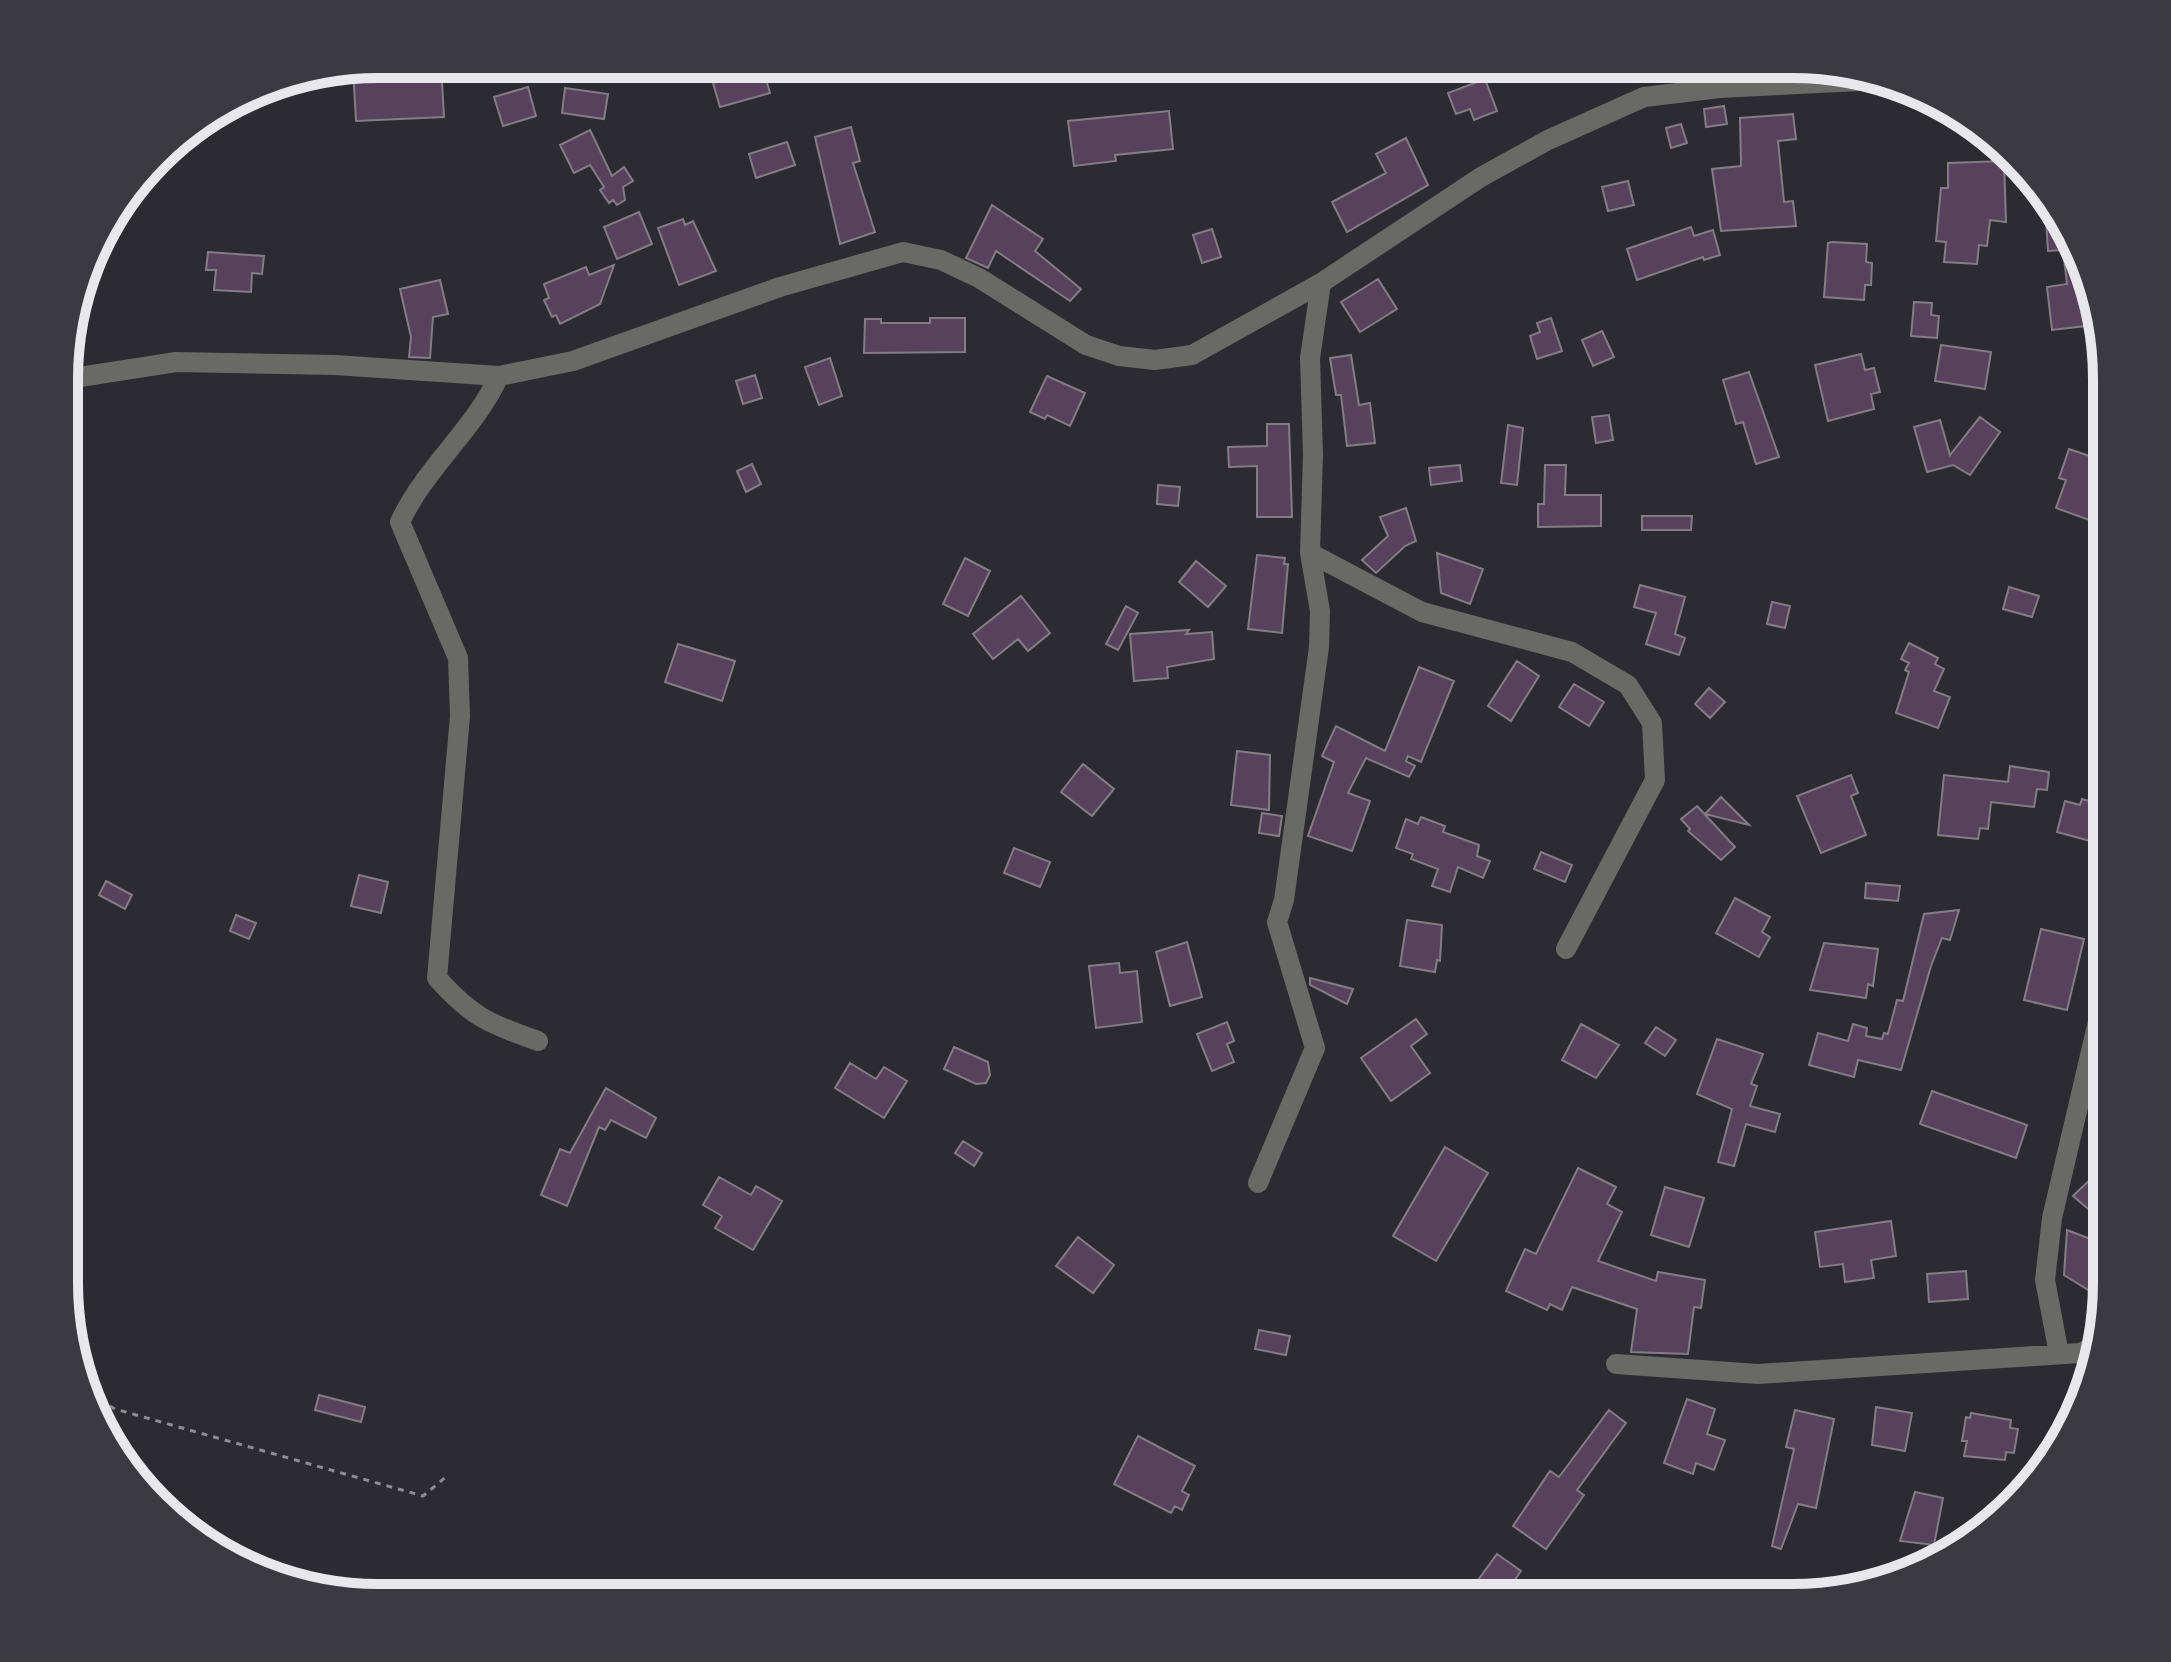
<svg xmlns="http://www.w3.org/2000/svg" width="2171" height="1662" viewBox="0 0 2171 1662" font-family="'Exo 2',sans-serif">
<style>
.building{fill:#57415d;stroke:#827d83;stroke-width:2}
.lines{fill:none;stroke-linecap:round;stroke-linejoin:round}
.path{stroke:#8d8c91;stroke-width:3;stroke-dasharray:6 6;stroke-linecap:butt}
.minor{stroke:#696966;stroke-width:20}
.rim{fill:none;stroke:#e8e7eb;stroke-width:10}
</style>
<rect width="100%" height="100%" fill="#2c2b31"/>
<path class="building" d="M379 64H441L444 117 356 121 353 68Z
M763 68 770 93 720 107 713 83Z
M1485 79 1497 111 1474 120 1470 109 1456 114 1448 93Z
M528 87 536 116 503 126 494 97Z
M565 88 608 94 604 119 562 113Z
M1724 106 1727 124 1706 127 1704 109Z
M1169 111 1173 149 1115 155 1116 161 1074 166 1068 121Z
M1793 114 1796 139 1778 141 1784 202 1793 201 1796 226 1721 231 1712 169 1741 166 1740 118Z
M1681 124 1687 143 1671 148 1666 128Z
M851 127 860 161 853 163 875 232 840 244 815 137Z
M590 130 612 176 624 167 633 181 623 187 625 200 617 205 613 200 609 203 600 190 604 187 590 165 574 173 560 145Z
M1406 138 1428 185 1347 232 1332 202 1386 173 1376 154Z
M787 142 795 165 756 178 749 154Z
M2004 161 2006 222 1990 220 1987 246 1979 245 1977 264 1944 262 1946 242 1936 241 1941 188H1948V163Z
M1628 181 1634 205 1608 211 1602 187Z
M2045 202 2075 240 2084 279 2086 326 2052 330 2047 287 2067 284 2063 250 2048 251Z
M992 205 1043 239 1035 251 1081 289 1070 301 996 251 988 268 966 258Z
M639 212 652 244 617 259 604 227Z
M683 219 685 225 693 221 716 271 679 285 658 228Z
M1691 227 1694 236 1713 230 1720 255 1704 260 1703 257 1637 280 1627 249Z
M1212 229 1221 257 1202 263 1193 235Z
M1832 242 1867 244 1866 262 1872 263 1871 285H1865L1864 300 1824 297 1828 243Z
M208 252 264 256 262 274 252 273 251 292 214 290 216 270H206Z
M614 265 600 304 560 324 556 315 552 317 544 300 549 298 544 284 586 267 589 275Z
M1378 279 1397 309 1360 332 1341 302Z
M440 280 448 314 433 317 430 358 409 357 411 337 400 289Z
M1914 302 1932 303 1931 315 1939 316 1937 338 1911 336Z
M930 318H965V352L864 353 865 319H881V323H930Z
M1551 318 1562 351 1537 359 1530 336 1540 332 1537 323Z
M1602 331 1614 357 1593 366 1582 340Z
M1941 345 1991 352 1985 389 1935 381Z
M1861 354 1865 370 1874 368 1880 392 1871 394 1874 409 1828 421 1815 365Z
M1351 355 1359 405 1370 403 1375 443 1347 446 1341 395H1336L1330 358Z
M830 358 842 396 819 405 805 367Z
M1749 372 1779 457 1756 464 1743 422 1736 424 1723 380Z
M755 375 762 398 743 404 736 381Z
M1047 376 1085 393 1070 426 1047 415 1045 419 1030 412Z
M1609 415 1613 440 1596 443 1592 417Z
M1980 417 2000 432 1970 475 1953 465 1927 472 1914 427 1940 420 1950 455Z
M1267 424H1289L1292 517H1257V466L1229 467 1228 447 1267 446Z
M1508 425 1523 428 1517 485 1501 483Z
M2069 449 2107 462V494L2101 492 2092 521 2056 508 2066 480 2059 478Z
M752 464 761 484 746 492 737 471Z
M1460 465 1462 481 1431 485 1429 468Z
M1545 465H1566L1565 495H1601V526L1538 527V504H1544Z
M1158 485 1180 487 1178 506 1157 504Z
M1406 508 1416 541 1405 546 1376 573 1362 560 1388 536 1380 517Z
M1642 516H1692L1691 530H1642Z
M1437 553 1483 569 1470 604 1441 593Z
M1257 555 1285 558 1284 564H1288L1282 633 1248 629Z
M965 558 990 571 968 616 943 604Z
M1196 561 1226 586 1208 607 1179 582Z
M1640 585 1685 597 1675 634 1685 638 1679 655 1646 644 1656 613 1634 607Z
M2009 587 2039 596 2032 617 2003 609Z
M1021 596 1050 633 1028 651 1018 639 993 659 973 634Z
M1772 602 1790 606 1785 628 1767 624Z
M1126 606 1138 613 1118 650 1106 644Z
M1189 630 1186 634 1212 632 1214 659 1167 667 1168 678 1134 681 1130 634Z
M1909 643 1938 658 1935 664 1944 669 1934 691 1950 697 1938 728 1896 713 1909 672 1905 670 1909 663 1901 659Z
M678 644 735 661 722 701 665 682Z
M1517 661 1539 676 1511 721 1488 706Z
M1419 667 1454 681 1421 762 1408 756 1406 761 1415 766 1409 777 1366 758 1348 793 1370 801 1352 851 1308 836 1334 762 1322 756 1336 726 1385 751Z
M1574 684 1604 702 1589 726 1559 707Z
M1709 688 1725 702 1710 718 1695 704Z
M1237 751 1270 755 1269 810 1231 805Z
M1083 764 1114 789 1092 816 1061 792Z
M2010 766 2049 772 2047 790 2037 789 2034 807 1991 802 1988 829 1980 828 1978 839 1938 835 1944 775 2008 782Z
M1851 775 1858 793 1851 796 1866 835 1821 853 1797 796Z
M1721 797 1749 825 1705 814Z
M2082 799 2104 805 2094 842 2057 832 2065 801 2080 805Z
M1697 806 1735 847 1721 860 1688 831 1690 829 1681 819Z
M1262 813 1282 816 1279 836 1259 833Z
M1421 817 1445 826 1443 832 1479 845 1477 856 1490 861 1483 878 1458 867 1450 892 1432 886 1438 869 1411 859 1413 854 1396 848 1406 819 1418 824Z
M1014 848 1050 862 1040 887 1004 873Z
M1541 852 1572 865 1565 882 1534 869Z
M359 875 388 882 381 913 351 906Z
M106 881 132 895 125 909 99 895Z
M1866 883 1900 886 1898 901 1865 898Z
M1735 898 1770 917 1762 932 1770 937 1759 957 1716 933Z
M1959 910 1950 940 1942 938 1931 966 1901 1070 1858 1060 1854 1077 1809 1065 1818 1033 1848 1041 1853 1024 1867 1028 1866 1036 1882 1039 1884 1033 1888 1034 1897 1000 1903 1001 1924 914Z
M236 915 256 923 249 939 230 931Z
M1407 920 1442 925 1440 961 1437 960 1435 972 1400 966Z
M2041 929 2084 939 2067 1010 2024 1000Z
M1187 942 1202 997 1170 1006 1156 952Z
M1824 943 1878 949 1873 986 1868 984 1866 998 1810 990Z
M1119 963 1120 973 1137 971 1142 1022 1096 1028 1089 966Z
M1310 978 1353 989 1347 1004 1310 985Z
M1416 1019 1427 1034 1411 1046 1430 1073 1391 1101 1361 1058Z
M1227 1022 1234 1041 1227 1044 1234 1062 1212 1071 1197 1034Z
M1581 1024 1619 1045 1596 1078 1562 1060Z
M1656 1027 1676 1040 1665 1056 1645 1043Z
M1717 1039 1763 1054 1751 1084 1757 1086 1750 1106 1780 1114 1775 1132 1746 1124 1734 1166 1718 1162 1732 1109 1697 1094Z
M954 1047 988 1062 990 1075 986 1083 976 1084 944 1069Z
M850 1063 876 1079 884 1067 907 1081 884 1118 835 1088Z
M606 1088 656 1118 646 1138 611 1120 605 1130 599 1127 567 1206 541 1195 560 1149 570 1153Z
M1932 1091 2027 1125 2016 1158 1920 1124Z
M963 1141 982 1153 974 1166 955 1153Z
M1445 1147 1488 1173 1436 1261 1393 1236Z
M1578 1168 1616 1187 1607 1204 1622 1212 1598 1261 1656 1281 1658 1272 1705 1280 1701 1308 1694 1307 1688 1354 1631 1352 1637 1309 1572 1287 1562 1310 1550 1304 1547 1310 1506 1291 1525 1249 1536 1254Z
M2098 1172 2106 1179V1224L2073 1196Z
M719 1177 751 1195 756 1186 782 1201 753 1250 715 1228 722 1216 703 1205Z
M1665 1187 1704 1198 1689 1247 1651 1235Z
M1891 1221 1896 1256 1871 1260 1874 1278 1845 1282 1843 1264 1820 1267 1815 1232Z
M2067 1230 2106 1245V1301L2064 1275Z
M1078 1237 1114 1265 1093 1293 1056 1266Z
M1966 1271 1968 1299 1929 1302 1927 1274Z
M1259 1330 1290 1336 1286 1355 1255 1349Z
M319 1395 365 1407 361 1422 315 1410Z
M1687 1399 1715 1409 1707 1434 1725 1440 1714 1470 1696 1463 1693 1474 1664 1463Z
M1876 1407 1912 1413 1905 1451 1872 1445Z
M1609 1410 1626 1423 1577 1490 1584 1495 1546 1549 1513 1526 1550 1471 1559 1477Z
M1795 1410 1834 1419 1816 1508 1798 1504 1781 1549 1772 1546 1794 1449 1786 1447Z
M1971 1413 2011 1420 2010 1428 2018 1429 2014 1453 2006 1452 2005 1460 1964 1456 1967 1441H1962L1966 1417 1970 1418Z
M1138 1436 1195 1466 1182 1491 1189 1495 1182 1510 1175 1506 1171 1513 1114 1484Z
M1915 1492 1943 1498 1934 1545 1900 1541Z
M1497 1554 1521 1571 1502 1598 1476 1583Z"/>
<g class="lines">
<path class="path" d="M89 1394 115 1409 423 1496 447 1476"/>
<path class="minor" d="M499 376C474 430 425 468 400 522L458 658 460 716 437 978C472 1017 489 1024 538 1041
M67 379 176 362 335 365 499 376 573 361 780 287 903 252 941 260 979 278 1086 345 1119 356 1155 360 1192 355 1321 283 1481 177 1548 140 1644 97 1720 88 1880 80
M1310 553 1422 612 1572 652 1628 685 1652 723 1655 780 1566 949
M1258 1183 1315 1048 1277 922 1284 900 1319 647 1320 611 1310 553 1313 454 1310 358 1321 283
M2059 1354 2045 1280 2052 1218 2107 983
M1616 1364 1758 1374 2080 1353 2096 1346"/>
</g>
<path d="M0 0H2171V1662H0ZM379 78H1792A301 301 0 0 1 2093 379V1283A301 301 0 0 1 1792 1584H379A301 301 0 0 1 78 1283V379A301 301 0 0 1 379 78Z" fill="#3b3a40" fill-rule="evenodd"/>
<path class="rim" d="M379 78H1792A301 301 0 0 1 2093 379V1283A301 301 0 0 1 1792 1584H379A301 301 0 0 1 78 1283V379A301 301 0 0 1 379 78Z"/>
</svg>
